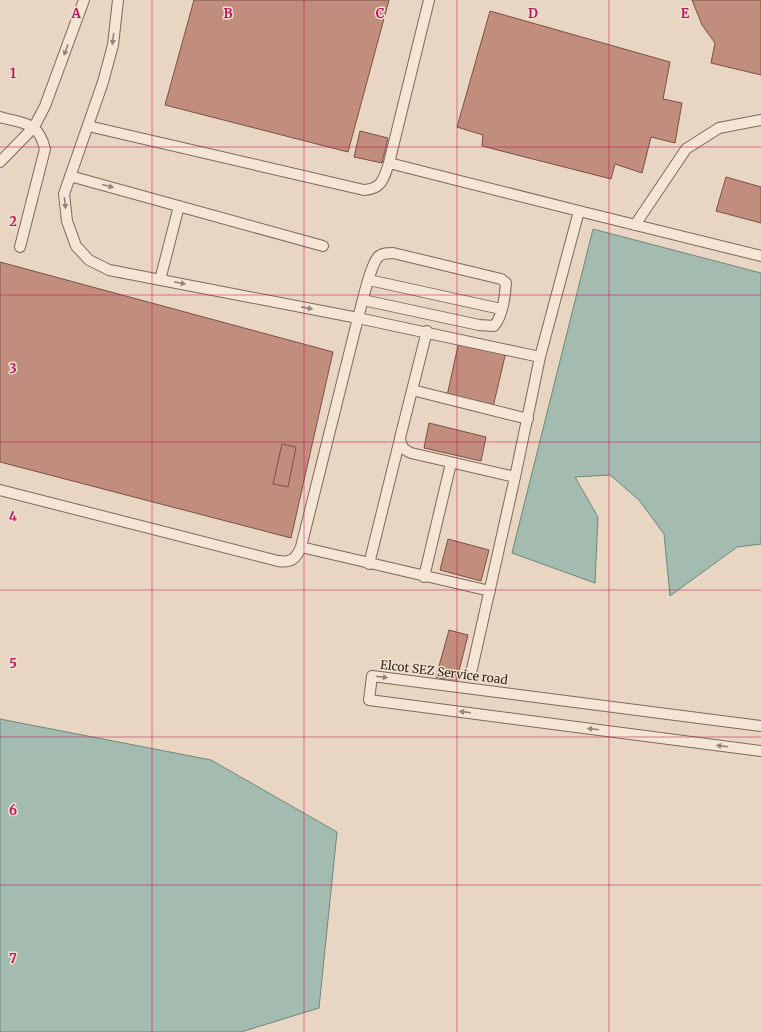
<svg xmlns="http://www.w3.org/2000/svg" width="761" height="1032" viewBox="0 0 761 1032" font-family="Merriweather,serif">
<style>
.water{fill:#a4bbb0;stroke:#6d887c}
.building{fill:#c18d7d;stroke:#7c5045}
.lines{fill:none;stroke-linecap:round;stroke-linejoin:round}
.service-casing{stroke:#7f685c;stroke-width:12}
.service{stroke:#f4e5d5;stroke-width:10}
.oneway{fill:#92847a}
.grid{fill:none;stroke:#c2185b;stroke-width:1;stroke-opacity:0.55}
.labels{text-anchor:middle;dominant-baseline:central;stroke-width:3;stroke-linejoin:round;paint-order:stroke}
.street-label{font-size:12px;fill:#31241e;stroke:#f0e1d1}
.grid-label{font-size:13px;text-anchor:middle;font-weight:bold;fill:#c2185b;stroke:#f0e1d1;stroke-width:3;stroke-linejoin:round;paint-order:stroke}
</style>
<rect width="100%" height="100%" fill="#e8d6c3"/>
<path class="water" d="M593 229 761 273V544L737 547 670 596 664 534 639 500 610 475 575 477 598 517 595 583 512 553Z
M0 719 211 760 337 832 319 1008 241 1032H0Z"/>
<path class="building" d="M194 0H389L348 152 165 105Z
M692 0H761V75L711 63 715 43 702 25Z
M490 11 670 62 663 99 682 103 675 143 651 137 642 173 615 164 611 179 482 146 483 135 457 127Z
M360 131 388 138 382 163 354 157Z
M726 177 761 187V223L716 211Z
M0 262 333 352 291 538 0 462Z
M459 341 506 352 493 407 447 396Z
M429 423 486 437 481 461 424 448Z
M282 444 296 447 288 487 273 484Z
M448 539 489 550 481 581 440 570Z
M449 630 468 635 456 683 436 677Z"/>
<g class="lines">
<defs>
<path id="service" d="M0 117C25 124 38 121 45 149L20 247
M88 126 364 190C382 189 384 178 389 163L429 0
M0 162 34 127 45 106 84 0
M389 163 579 211
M70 176 323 246
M635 225 686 149 719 128 761 120
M160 280 179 206
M369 280 501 309
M363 300 479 325 494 326C503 316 505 297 506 283L501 279 393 253C388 253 382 253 378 257 370 266 362 304 358 318L540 357
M427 331 400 438C401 447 404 450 411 453L515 477
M412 390 528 419
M0 490 278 561C291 563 296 559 301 547L358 318 109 270 89 260 76 246 67 221 64 194 103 82 113 45 118 0
M301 547 490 591
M369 564 400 439
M424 577 451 463
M472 669 515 477 540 357 579 211 761 256
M761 726 372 676 369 700 761 751"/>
</defs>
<use href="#service" class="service-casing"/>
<use href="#service" class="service"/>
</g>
<defs><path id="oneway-solid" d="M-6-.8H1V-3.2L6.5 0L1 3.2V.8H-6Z"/></defs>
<g class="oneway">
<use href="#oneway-solid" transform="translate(113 39) rotate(97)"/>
<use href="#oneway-solid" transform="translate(66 50) rotate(110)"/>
<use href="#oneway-solid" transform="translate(108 186) rotate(15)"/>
<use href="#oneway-solid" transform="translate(65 203) rotate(84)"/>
<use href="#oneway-solid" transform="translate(180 283) rotate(11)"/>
<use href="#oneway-solid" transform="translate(307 308) rotate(11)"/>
<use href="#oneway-solid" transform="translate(382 677) rotate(7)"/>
<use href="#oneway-solid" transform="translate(465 712) rotate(-173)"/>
<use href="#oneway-solid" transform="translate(593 729) rotate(-173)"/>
<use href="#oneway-solid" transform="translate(722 746) rotate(-173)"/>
</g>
<path class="grid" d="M152 0V1032M304 0V1032M457 0V1032M609 0V1032M0 147H761M0 295H761M0 442H761M0 590H761M0 737H761M0 885H761"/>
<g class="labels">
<g class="street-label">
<text transform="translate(444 672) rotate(7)">Elcot SEZ Service road</text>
</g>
</g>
<g class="grid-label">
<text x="76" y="18">A</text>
<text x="228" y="18">B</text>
<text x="380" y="18">C</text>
<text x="533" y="18">D</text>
<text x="685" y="18">E</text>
<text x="13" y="78">1</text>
<text x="13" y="226">2</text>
<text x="13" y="373">3</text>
<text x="13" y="521">4</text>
<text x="13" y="668">5</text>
<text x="13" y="815">6</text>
<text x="13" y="963">7</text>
</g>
</svg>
